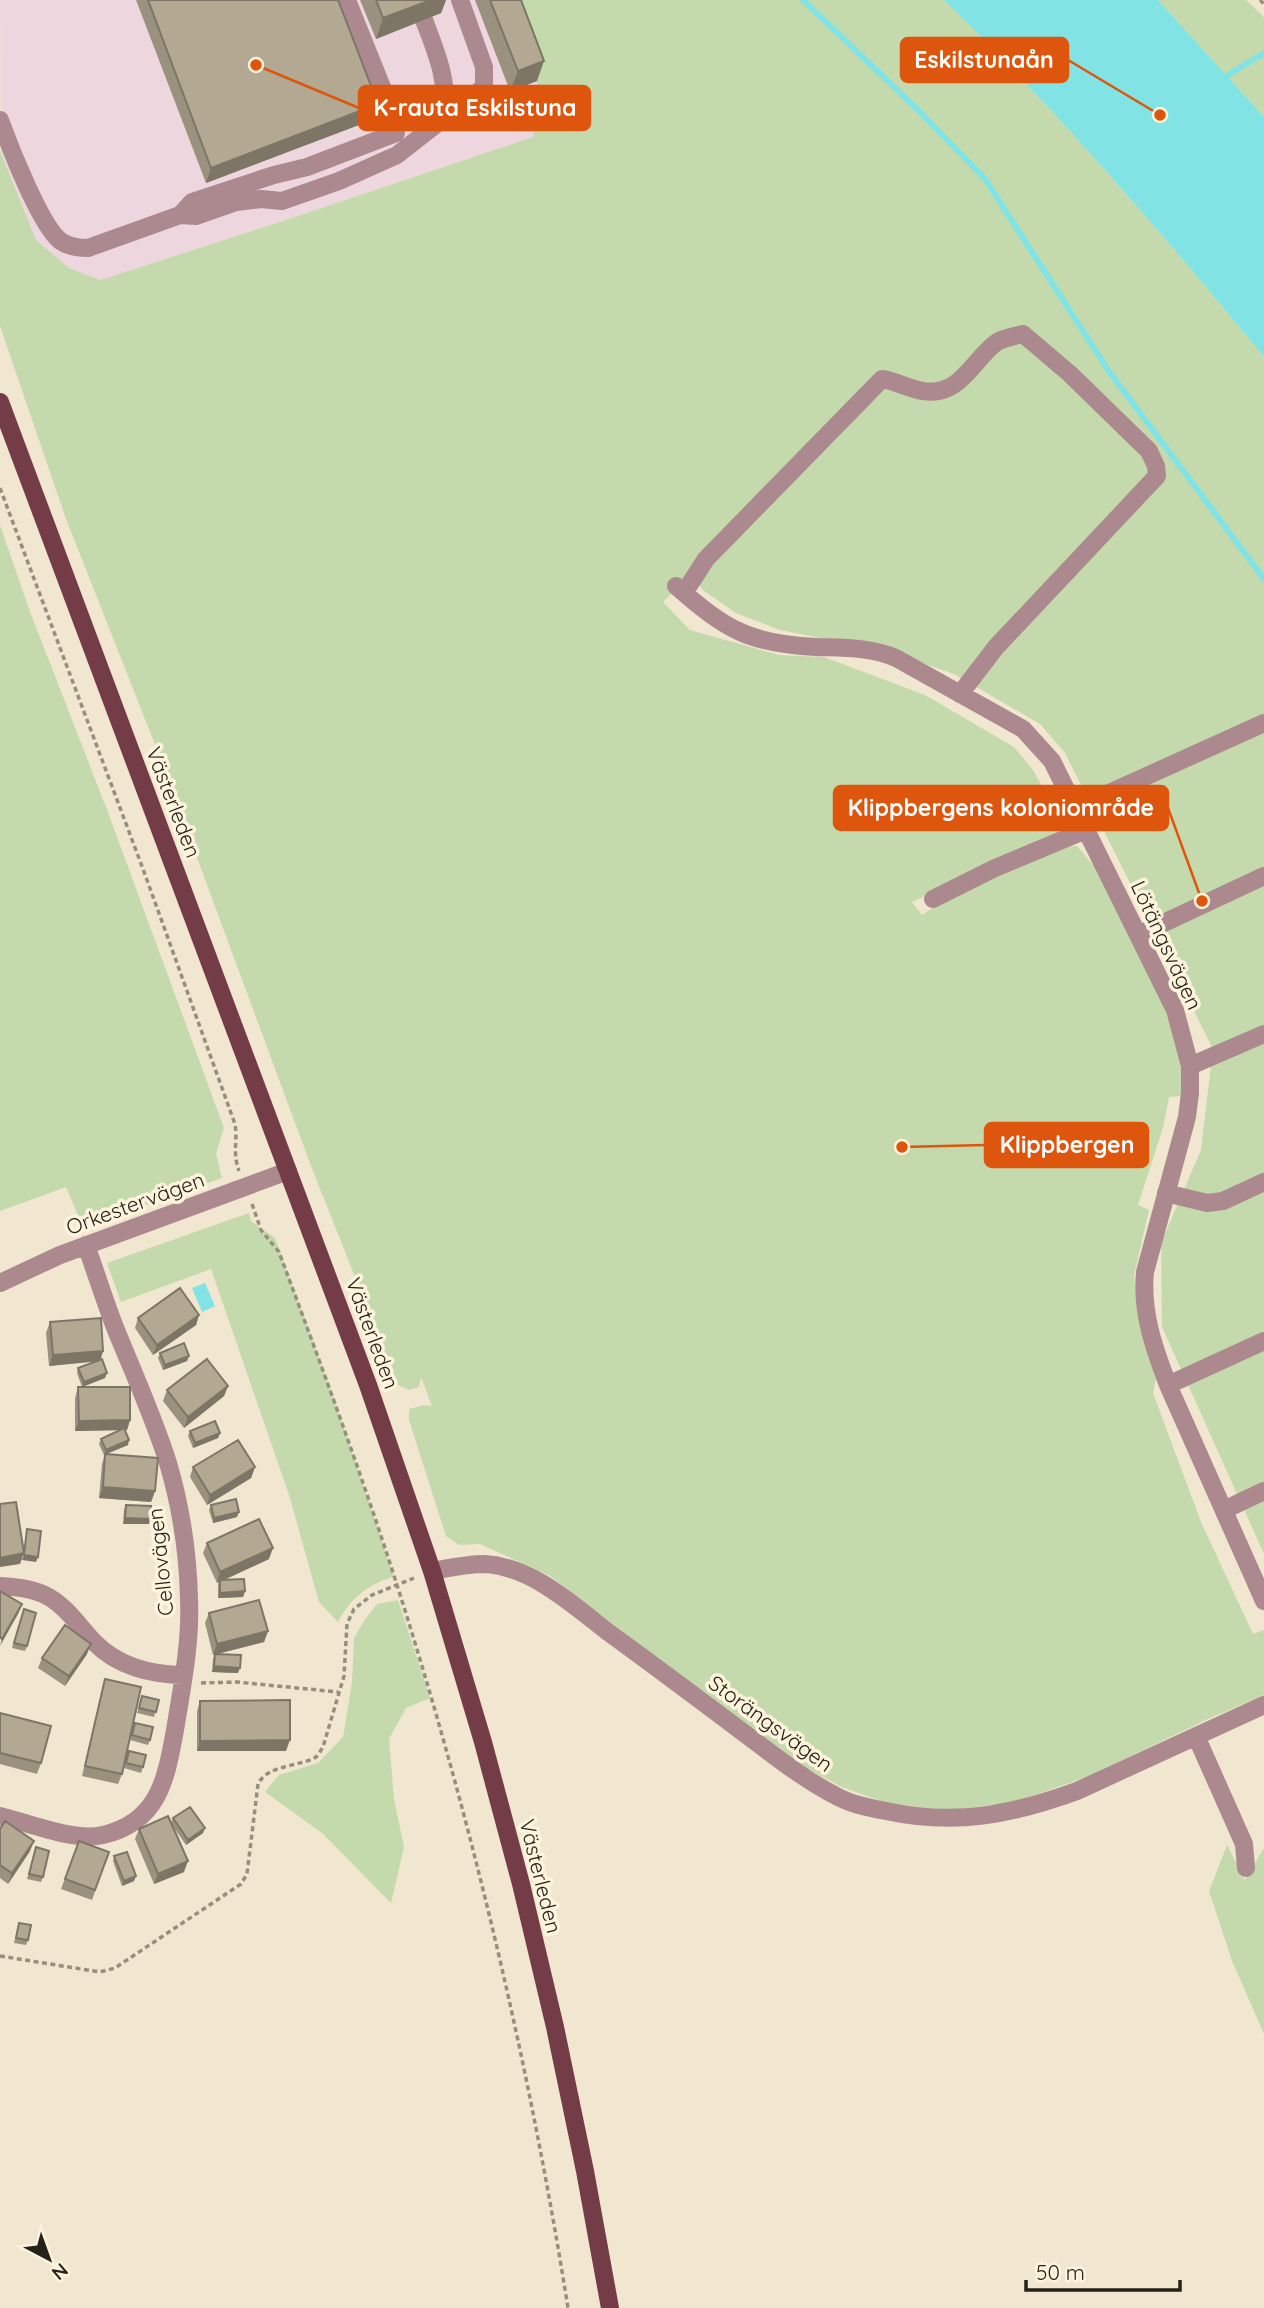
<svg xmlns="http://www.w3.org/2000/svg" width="1264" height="2308" viewBox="0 0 1264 2308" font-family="Quicksand,sans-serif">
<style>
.commercial{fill:#eed6df}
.green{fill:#c5daac}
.water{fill:#81e3e4}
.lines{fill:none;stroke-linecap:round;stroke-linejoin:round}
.stream{stroke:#81e3e4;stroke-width:6}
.path{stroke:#968f7e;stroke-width:3.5;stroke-dasharray:5 3.5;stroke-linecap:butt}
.minor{stroke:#ab898e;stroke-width:18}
.major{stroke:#743c47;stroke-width:18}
.wall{fill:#9a917e}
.shaded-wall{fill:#7d7667}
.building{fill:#b3a993;stroke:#7d7667;stroke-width:2}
.labels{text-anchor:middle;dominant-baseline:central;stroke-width:7;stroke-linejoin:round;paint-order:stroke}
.street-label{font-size:21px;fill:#252219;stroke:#fef3dc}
.leader{fill:none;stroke:#de560d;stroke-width:2.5}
.callout-dot{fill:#de560d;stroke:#fef3dc;stroke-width:2.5}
.callout{fill:#de560d;stroke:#de560d;stroke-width:2.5}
.callout-label{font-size:23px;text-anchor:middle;font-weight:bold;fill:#fff}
</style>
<rect width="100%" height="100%" fill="#f1e6cf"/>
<path class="commercial" d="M0 0H506L537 81 533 137 289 219 100 280 69 268 36 240 1 152Z"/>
<path class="green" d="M506 0H944C1058 112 1163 234 1264 357V1554L1162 1327 1161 1243 1201 1150 1213 1049 1065 753 1040 724 954 674 888 651 780 630 736 613 704 591 690 576 663 602 690 630 779 655 824 657 925 695 1014 747 1033 770 1067 830 912 902 922 915 964 887 1057 847 1077 846 1095 867 1172 1022 1183 1074 1184 1096 1169 1097 1163 1128 1138 1205 1149 1210 1134 1276 1139 1321 1158 1371 1153 1393 1201 1522 1253 1634 1264 1630V1695L1208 1719 1087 1777 1008 1804 945 1810 886 1803 842 1787 796 1763 550 1576 480 1544 459 1545 446 1536 409 1420V1409L424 1405 432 1406 421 1377 419 1387 409 1390 398 1385 311 1166 156 747 66 519 0 326V150L36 240 69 268 100 280 289 219 533 137 537 81Z
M1158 0H1246L1262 15 1264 18V117Z
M0 525 29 609 109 815 224 1128 216 1154 222 1178 83 1227 66 1187 0 1211Z
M249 1213 251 1221 275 1238 333 1395 394 1576C367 1586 352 1596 338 1622L319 1602 289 1495 211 1269 121 1302 107 1263Z
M398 1600 430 1698 406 1708 389 1739 394 1799 404 1847 391 1903 322 1833 265 1792 279 1775 318 1763 343 1737 352 1682 354 1638 364 1621 377 1604Z
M1227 1845 1245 1880 1264 1848V2034L1232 1961 1209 1891Z"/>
<path class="water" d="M944 0H1158L1264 117V357C1163 234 1058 112 944 0Z
M205 1283 215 1306 202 1312 192 1288Z"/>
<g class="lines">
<path class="stream" d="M803 0 919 111 985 179 1108 370 1264 579
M1221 79 1264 53"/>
<path class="path" d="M1260 0 1264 4
M0 488 143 869 235 1124C238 1143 232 1151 239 1171
M252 1204 261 1230 279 1252C320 1362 361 1472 397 1585 472 1821 529 2063 568 2308
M201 1683 237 1682 338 1692
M0 1956 100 1972 115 1968 241 1884 247 1874 258 1784C268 1764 300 1767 316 1757 319 1754 321 1750 323 1747L344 1676 347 1624 354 1609 372 1595 414 1578"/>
<path class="minor" d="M424 20C436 52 450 83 443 118
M0 120C9 145 42 230 62 242 70 247 79 248 88 248L180 215 196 216 236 202 261 199 282 201 339 181 397 155 484 87V67L460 0
M180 215 192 202 274 175 307 167 396 133 392 112 347 0
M676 586C725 629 749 644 816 647 844 648 870 647 896 658L1023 729 1052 761 1175 1010 1190 1066V1093L1187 1117 1145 1272C1141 1312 1154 1348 1168 1385L1264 1601
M684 593 706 559 882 379C896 381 909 389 923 391 961 397 973 359 997 342 1003 338 1015 336 1023 334L1070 374 1149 451 1156 466 1157 476 996 647 960 694
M1076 808 1264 723
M933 899 995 868 1086 830
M1138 935 1264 876
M1190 1066 1264 1034
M1166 1193 1207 1203 1223 1201 1264 1182
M0 1283 60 1255 288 1171
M1168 1385 1264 1341
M1224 1510 1264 1491
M432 1571C449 1568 467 1564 484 1564 531 1566 573 1605 608 1632 652 1664 696 1697 740 1730 772 1754 804 1780 840 1798 854 1805 870 1808 886 1811 955 1826 1011 1815 1077 1791L1264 1705
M0 1586C14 1587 29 1588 43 1594 65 1604 78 1625 94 1642 117 1666 151 1675 184 1675
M1196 1736 1244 1844 1246 1868
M0 1816C29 1823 74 1842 103 1835 159 1822 166 1779 175 1730 182 1687 191 1642 189 1599 188 1553 181 1507 168 1463 154 1418 134 1374 116 1330 105 1302 96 1273 86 1245"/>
<path class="major" d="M0 402 368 1385 432 1571 483 1742 521 1884 555 2027 585 2171 610 2308"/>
</g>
<path class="wall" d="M136 0H338L372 120 206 183Z
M360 0H446L441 13 376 39Z
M475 0H521L537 81 510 91Z
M199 1315 196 1325 153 1355 135 1328 138 1318Z
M50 1322 103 1351 100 1360 105 1378 82 1387 77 1373 78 1368 96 1361 49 1366 46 1333Z
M160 1353 189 1356 187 1361 163 1370 158 1358Z
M228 1386 224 1396 184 1428 163 1401 167 1390Z
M78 1387 130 1420 127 1430H125L128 1445 106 1454 155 1491 151 1502 99 1498 102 1464 105 1455H104L99 1444 101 1439 120 1430 75 1431V1398Z
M190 1431 220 1433 218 1438 193 1448 188 1436Z
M193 1467H255L251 1478 207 1505 190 1477Z
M126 1505 149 1524H123L124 1510Z
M211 1505 237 1517 213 1523 209 1510Z
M207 1543 269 1559 224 1580 245 1591 243 1597 218 1598V1585L219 1582 217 1583 203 1553Z
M209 1613 268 1631 264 1642 217 1654 238 1673 212 1672 213 1659 215 1654 213 1655 205 1623Z
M22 1614 27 1646 25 1651 12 1648Z
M87 1654 65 1686 38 1668 42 1658Z
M105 1679 122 1774 118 1784 82 1776 102 1690Z
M142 1696 159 1700 154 1717 137 1713Z
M200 1701 286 1751H197V1711Z
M0 1713 41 1763 37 1774 0 1764Z
M135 1723 150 1740 148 1745 130 1740Z
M129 1751 143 1767 141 1773 124 1768Z
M173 1818 203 1833 186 1845 172 1825 184 1872 154 1884 135 1839 139 1829 171 1823Z
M0 1829 30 1851 8 1884 0 1878Z
M79 1841 109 1852 92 1900 61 1889Z
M36 1847 43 1877 41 1882 27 1879Z
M114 1856 136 1876 134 1881 122 1886 113 1861Z
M19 1923 28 1940 26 1945 14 1943Z"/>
<path class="shaded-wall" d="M431 0H446L441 13 376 39 383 18Z
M544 61 537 81 510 91 518 71Z
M378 104 372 120 206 183 211 168Z
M199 1315 196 1325 153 1355 157 1345Z
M103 1351 100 1361 49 1366 53 1355Z
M189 1356 187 1361 163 1370 165 1365Z
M107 1373 105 1378 82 1387 84 1382Z
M228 1386 224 1396 184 1428 188 1417Z
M130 1420 127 1430 75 1431 79 1421Z
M220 1433 218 1438 193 1448 195 1443Z
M129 1440 128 1445 104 1455 106 1450Z
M255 1467 251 1478 207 1505 210 1495Z
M103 1487 155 1491 151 1502 99 1498Z
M239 1512 237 1517 213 1523 214 1518Z
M125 1518 150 1519 149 1524H123Z
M273 1548 269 1559 217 1583 220 1572Z
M24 1553 20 1564 0 1567V1558Z
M24 1555 38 1557 36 1562 22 1560Z
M245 1591 243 1597 218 1598 220 1593Z
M22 1604 18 1614 0 1646 2 1639Z
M268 1631 264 1642 213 1655 217 1644Z
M91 1644 87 1654 65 1686 69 1676Z
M214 1666 240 1668 238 1673 212 1672Z
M290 1740 286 1751H197L200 1741Z
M205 1828 203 1833 186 1845 188 1840Z
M34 1841 30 1851 8 1884 12 1873Z
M188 1861 184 1872 154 1884 158 1874Z
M136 1876 134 1881 122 1886 124 1881Z"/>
<path class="building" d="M148 0H338L378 104 211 168Z
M376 0H431L383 18Z
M490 0H521L544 61 518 71Z
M180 1288 199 1315 157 1345 138 1318Z
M101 1318 103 1351 53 1355 50 1322Z
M184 1343 189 1356 165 1365 160 1353Z
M102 1359 107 1373 84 1382 78 1368Z
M207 1359 228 1386 188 1417 167 1390Z
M78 1387H130V1420L79 1421Z
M215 1421 220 1433 195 1443 190 1431Z
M124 1428 129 1440 106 1450 101 1439Z
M238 1440 255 1467 210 1495 193 1467Z
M105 1454 158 1458 155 1491 103 1487Z
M236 1499 239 1512 214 1518 211 1505Z
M16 1502 24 1553 0 1558V1504Z
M126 1505 151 1506 150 1519 125 1518Z
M259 1519 273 1548 220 1572 207 1543Z
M27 1529 41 1531 38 1557 24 1555Z
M244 1579 245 1591 220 1593V1580Z
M0 1591 22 1604 2 1639 0 1637Z
M259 1600 268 1631 217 1644 209 1613Z
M24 1609 36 1613 27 1646 14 1643Z
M65 1625 91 1644 69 1676 42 1658Z
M215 1654 241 1655 240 1668 214 1666Z
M105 1679 141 1687 122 1774 85 1766Z
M142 1696 159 1700 156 1712 139 1708Z
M290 1700V1740L200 1741V1701Z
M0 1713 51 1726 41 1763 0 1753Z
M135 1723 153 1727 150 1740 132 1735Z
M129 1751 146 1755 143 1767 126 1763Z
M190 1807 205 1828 188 1840 173 1818Z
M168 1816 188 1861 158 1874 139 1829Z
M5 1821 34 1841 12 1873 0 1865V1829Z
M79 1841 109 1852 95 1890 65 1879Z
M36 1847 49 1851 43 1877 29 1874Z
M127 1852 136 1876 124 1881 114 1856Z
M19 1923 31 1925 28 1940 16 1938Z"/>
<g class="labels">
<g class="street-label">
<text transform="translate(174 802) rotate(69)">Västerleden</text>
<text transform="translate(1167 945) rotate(65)">Lötängsvägen</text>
<text transform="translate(135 1203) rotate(-20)">Orkestervägen</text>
<text transform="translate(373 1333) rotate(70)">Västerleden</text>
<text transform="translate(160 1562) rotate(-96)">Cellovägen</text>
<text transform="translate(771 1723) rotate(36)">Storängsvägen</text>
<text transform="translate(541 1876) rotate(76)">Västerleden</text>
</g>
</g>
<path class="leader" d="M1160 115L1068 60M256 65L359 108M1202 901L1168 808M902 1147L985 1145"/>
<g class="callout-dot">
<circle cx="1160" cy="115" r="7"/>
<circle cx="256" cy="65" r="7"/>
<circle cx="1202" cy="901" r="7"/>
<circle cx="902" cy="1147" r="7"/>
</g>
<g class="callout">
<rect x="901" y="38" width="167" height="44" rx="7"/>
<rect x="359" y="86" width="231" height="44" rx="7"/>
<rect x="834" y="786" width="334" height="44" rx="7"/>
<rect x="985" y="1123" width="163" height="44" rx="7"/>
</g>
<g class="callout-label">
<text x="984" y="68">Eskilstunaån</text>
<text x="475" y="116">K-rauta Eskilstuna</text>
<text x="1001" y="816">Klippbergens koloniområde</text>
<text x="1067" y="1153">Klippbergen</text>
</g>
<g transform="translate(49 2259) rotate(139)" stroke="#fef3dc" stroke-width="5" paint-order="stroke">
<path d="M0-5L12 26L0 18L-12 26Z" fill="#252219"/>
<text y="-10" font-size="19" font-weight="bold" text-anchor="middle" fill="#252219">N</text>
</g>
<path d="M1026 2280v10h154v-10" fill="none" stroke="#252219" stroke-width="3.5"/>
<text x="1036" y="2280" font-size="21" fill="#252219" stroke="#fef3dc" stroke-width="5" paint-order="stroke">50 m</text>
</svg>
